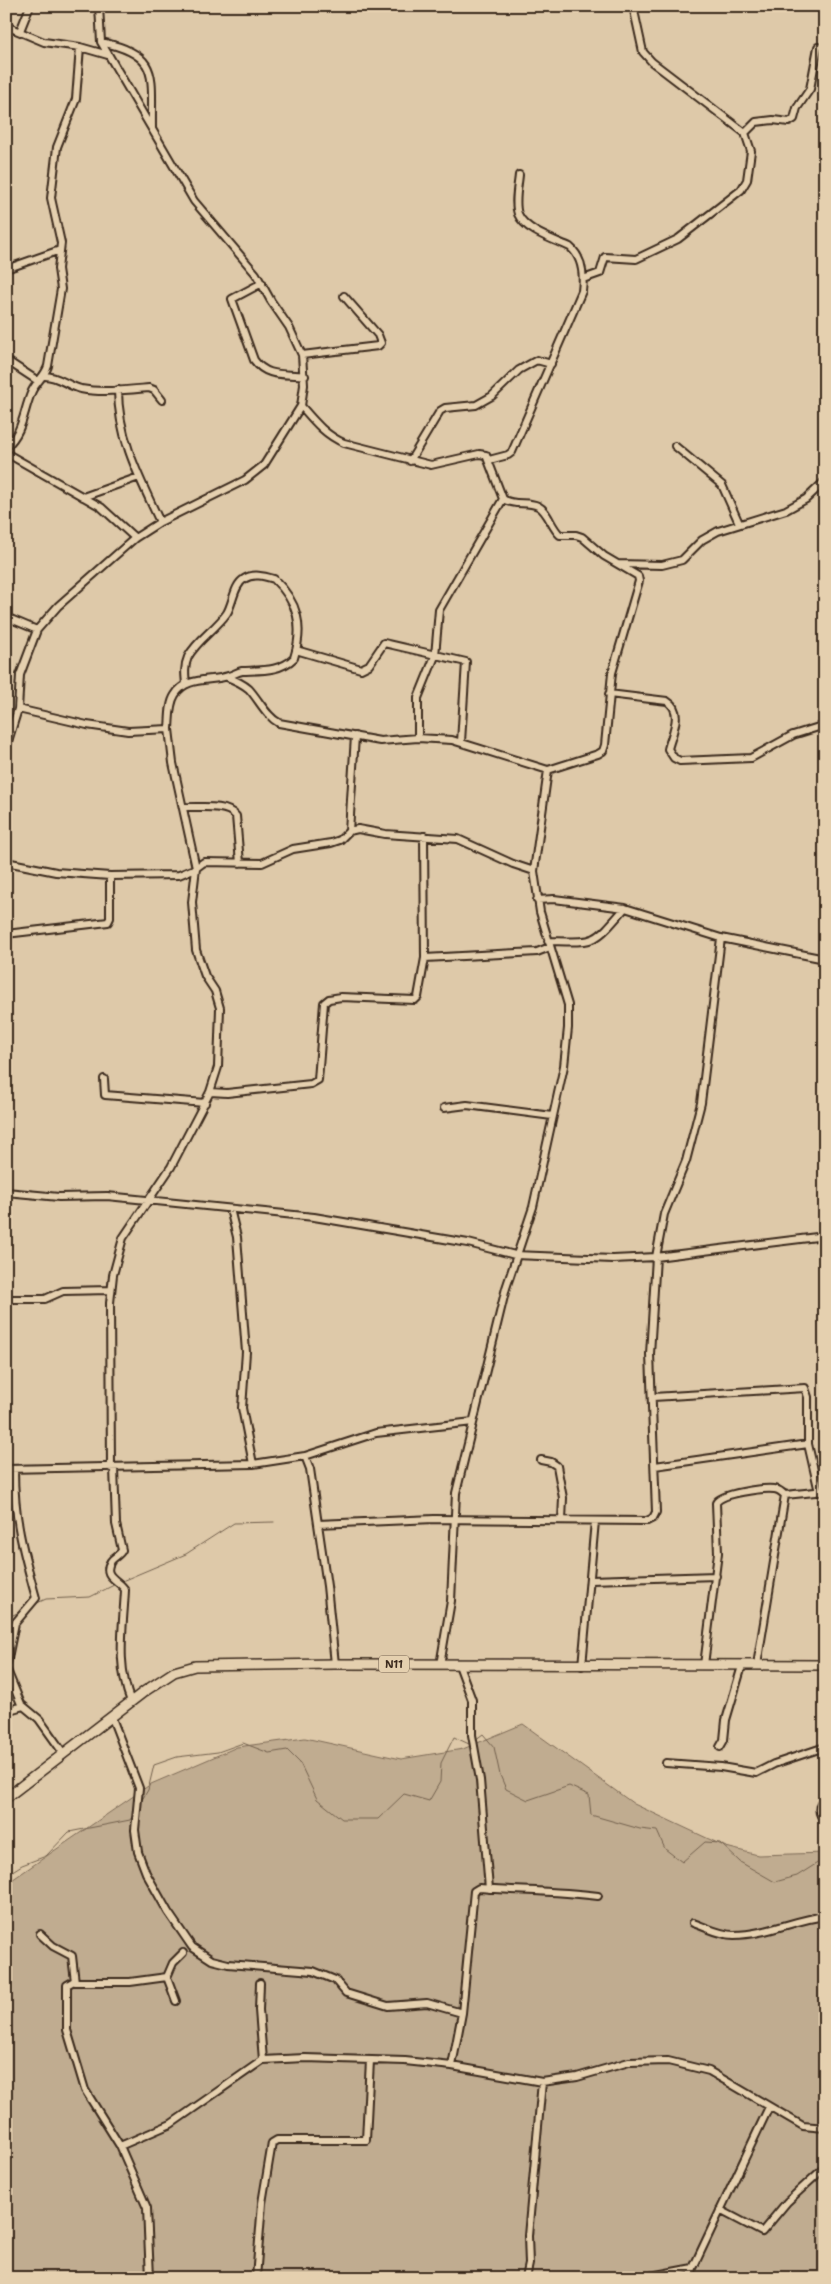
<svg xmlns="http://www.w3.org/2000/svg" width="831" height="2284" viewBox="0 0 831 2284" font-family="'Shantell Sans',sans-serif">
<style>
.green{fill:#c0ac90;stroke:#7e6b57}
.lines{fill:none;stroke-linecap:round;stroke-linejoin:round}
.stream{stroke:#72604d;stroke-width:1}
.minor-casing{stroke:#3b2a1e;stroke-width:10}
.highway-casing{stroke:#3b2a1e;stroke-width:12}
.minor{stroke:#e5d0af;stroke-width:6}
.highway{stroke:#e5d0af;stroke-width:9}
.labels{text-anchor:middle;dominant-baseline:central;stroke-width:4;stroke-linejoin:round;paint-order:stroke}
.shield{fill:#e5d0af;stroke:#6e5c4a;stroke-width:1}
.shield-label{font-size:11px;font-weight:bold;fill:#3b2a1e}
</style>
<rect width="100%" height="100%" fill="#dec9a9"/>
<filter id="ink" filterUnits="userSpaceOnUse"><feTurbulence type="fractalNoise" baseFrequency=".02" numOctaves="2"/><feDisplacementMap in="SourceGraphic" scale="10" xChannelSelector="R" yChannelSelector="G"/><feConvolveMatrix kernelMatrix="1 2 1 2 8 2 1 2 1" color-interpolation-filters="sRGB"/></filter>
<g filter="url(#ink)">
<path class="green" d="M523 1724 634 1804 726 1847 758 1855 825 1853V2278H6V1884L151 1784 237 1747 305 1738 401 1759 463 1749Z"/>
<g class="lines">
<path class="stream" d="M122 1581 186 1554 234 1523 274 1522
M35 1604 46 1599 90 1597 116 1584
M6 1618 22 1611
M475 1740 483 1734 494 1747 500 1775 506 1789 528 1800 569 1786 589 1795 591 1815 640 1829 657 1831 665 1849 682 1862 705 1842 720 1843 740 1862 775 1882 797 1876 819 1862 825 1861
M140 1803 148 1790 154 1765 177 1757 218 1752 243 1743 269 1753 287 1750 300 1763 317 1799 342 1819H378L404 1794 429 1801 440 1782 441 1763 454 1737 469 1744 471 1742
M6 1875 22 1865 46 1856 69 1832 130 1820 133 1815"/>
<defs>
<path id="minor" d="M6 26 44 42 80 47 108 55
M20 31 30 6
M101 42C161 55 151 75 152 128
M745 133 756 122 773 120 789 122 794 119 797 108 810 89 818 47
M6 269 60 250
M583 279 600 273 605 257 636 259 678 239 741 190 747 180 751 151 745 133 652 62 643 52 633 6
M262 283 232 299 254 360C267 378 285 373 305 376
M302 355 378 346 381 343 378 335 344 296
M6 360 38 381
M45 376C58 376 68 386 81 389 102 393 127 390 149 388L154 390 162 400
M118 390C118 438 140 479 160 522
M675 446 722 485 739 523
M6 447C24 431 23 411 32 391 37 381 45 376 48 366L61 289 58 269 61 243 51 198 57 147 76 99 80 47
M6 453 101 507 135 538
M489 460 508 455 512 452 582 291C584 275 583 258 570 247 555 240 525 231 518 214 514 203 518 186 519 175
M410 461 440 411 445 408 476 405 492 396 519 370 537 360 551 364
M83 497 139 477
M618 564 662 565 682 560 702 540 718 531 786 510 806 499 825 481
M6 617 37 630
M296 650 361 669 369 665 384 643 466 662 461 742
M227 677C235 680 242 683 249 689 259 700 266 716 279 723L380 741 418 738 452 740 548 770 598 754 603 751 605 745 612 673 639 581 638 576 604 556 582 537 576 535H560C551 527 548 511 538 506 527 501 514 506 503 499L486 455 479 454 431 465 344 443C325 435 314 421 301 406
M609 694 667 701C684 711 672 733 668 749L674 758 680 761 751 758 793 735 825 725
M18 709 87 725 128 731 169 729 173 763 196 868 192 902 196 950 205 976 215 991 220 1008 218 1067 210 1092
M169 729C170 718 169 704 175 695 186 676 210 682 228 676 233 675 237 672 242 671 260 670 280 672 294 658 304 626 298 602 274 579 264 576 253 573 244 579 234 585 233 603 227 613 216 629 197 640 188 657 184 666 185 675 186 684
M418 738V698L435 656 439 610 503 499
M6 748 18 709 20 675 37 630 58 606 135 538 160 522 245 480 264 465 301 406 304 385 302 355 289 327 271 301 256 274 194 201 101 42 99 6
M183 807C198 808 226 803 236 816L240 863
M349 831 355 736
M424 836 425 958
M6 862 56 872 110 876 179 875 196 868 204 862 262 863 293 849 331 843 340 840 349 831 358 829 385 834 458 839 513 864 534 871
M537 900 554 899 625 908 721 938 825 959
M6 934 108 922 110 918V876
M548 941C597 942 593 945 625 908
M104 1079 105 1095 205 1103
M444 1108 467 1105 552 1116
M6 1192 59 1197 107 1196 314 1217 468 1243 515 1255 613 1259 656 1257 825 1236
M230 1209 237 1237 246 1352 242 1408 253 1464
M6 1299H45L63 1291 110 1290
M653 1397 805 1388 808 1397V1444L819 1492
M305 1456 310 1469 327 1586 335 1664
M541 1460 551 1462 557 1466 563 1498 562 1520
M655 1466 808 1444
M111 1468 110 1303 113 1275 123 1238 171 1167 210 1092 227 1093 311 1084 318 1080 324 1003 329 999 341 997 415 1000 418 997 425 958 537 952 550 947
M114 1468 116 1524 122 1550C120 1555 115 1556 111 1561 101 1577 120 1580 125 1590 123 1631 116 1663 131 1702
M6 1469 253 1464 305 1456 376 1433 473 1422
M14 1469C14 1519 23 1551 36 1598L15 1623 6 1668 21 1704 39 1719 64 1754
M785 1495 825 1491
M318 1524 434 1519 647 1521 653 1518 656 1512 650 1354 656 1257 664 1214 686 1161 701 1103 721 938
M591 1580 716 1576
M440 1665 451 1601 456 1493 506 1288 533 1207 564 1066 568 1028V1005L540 912 534 871 548 770
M459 1665 472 1700V1735L480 1780 489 1889
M704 1665 718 1553 716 1503C721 1493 763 1488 774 1489 779 1489 781 1492 785 1495
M757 1665 785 1495
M582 1666 595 1521
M6 1711 23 1706
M112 1718 139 1788 135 1830 138 1852 146 1873 168 1912 192 1947 212 1960 228 1964 313 1971 335 1980 346 1993 388 2006 427 2003 462 2013
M720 1747 724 1740 726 1720 742 1666
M666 1763 721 1767 756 1773 774 1764 825 1747
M825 1798C817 1805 818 1814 825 1821
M693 1923C706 1927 719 1935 734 1935 765 1935 794 1920 825 1916
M40 1934 53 1946 72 1956 75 1982H130L167 1977
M74 1981 67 1985V2030L85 2090 120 2146 147 2208 150 2278
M260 1983 259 2010 263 2060
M176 2001 167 1977 173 1963 183 1953
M452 2066 462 2013 474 1891 479 1888C519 1891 558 1891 598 1896
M120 2146 171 2124 263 2060 305 2058 405 2061 452 2066 542 2082 577 2077 629 2062 668 2061 709 2071 803 2126 825 2128
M720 2210 762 2232 787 2202 825 2167
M256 2278 262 2203 272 2143 277 2140H366L370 2060
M526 2278 529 2264 528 2236 542 2082
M640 2278 693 2268
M691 2278 693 2268 769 2107"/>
<path id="highway" d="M6 1798 145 1691 174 1672 195 1666 335 1664 825 1665"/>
</defs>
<use href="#minor" class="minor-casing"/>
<use href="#highway" class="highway-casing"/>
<use href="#minor" class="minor"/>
<use href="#highway" class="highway"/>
</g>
</g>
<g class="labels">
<rect class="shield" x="379" y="1655.5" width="30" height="17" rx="4"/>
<g class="shield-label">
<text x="394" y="1664">N11</text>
</g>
</g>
<rect width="831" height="2284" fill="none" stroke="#e5d0af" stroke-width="25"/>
<rect x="12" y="12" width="806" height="2259" fill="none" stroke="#3b2a1e" stroke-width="2" filter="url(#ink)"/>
</svg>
